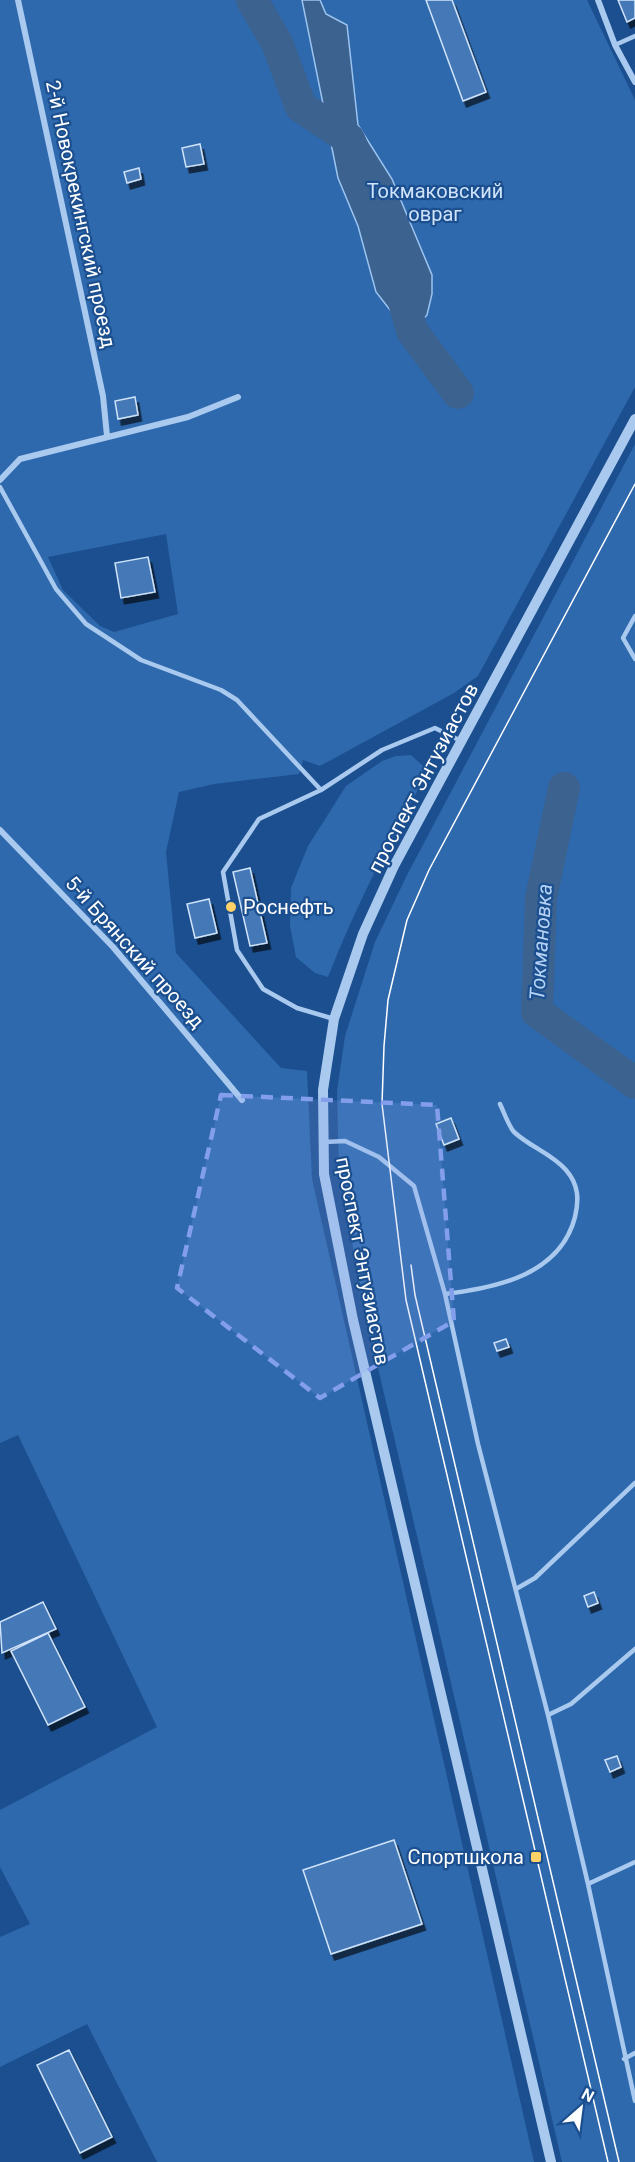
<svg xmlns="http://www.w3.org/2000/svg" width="635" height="2162" viewBox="0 0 635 2162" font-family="Roboto,sans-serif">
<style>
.green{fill:#2e69ad;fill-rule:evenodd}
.water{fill:#3c6290;stroke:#9cc4f0;stroke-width:1.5}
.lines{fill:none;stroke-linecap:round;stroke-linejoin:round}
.river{stroke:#3c6290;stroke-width:32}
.building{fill:#4478b7;stroke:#cfe3fa;stroke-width:1.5;filter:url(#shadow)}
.service{stroke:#a9c9ee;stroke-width:4.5}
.minor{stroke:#a9c9ee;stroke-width:6}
.tertiary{stroke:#a9c9ee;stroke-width:10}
.tram{stroke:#fff;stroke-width:1.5}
.marked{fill:#839eea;fill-opacity:0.2;stroke:#839eea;stroke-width:4.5;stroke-dasharray:12 8;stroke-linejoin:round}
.poi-dot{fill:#ffd166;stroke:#1b4f8f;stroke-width:2}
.labels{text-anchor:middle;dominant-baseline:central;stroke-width:4.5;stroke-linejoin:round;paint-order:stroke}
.park-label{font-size:20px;fill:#cfe3fa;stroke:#1b4f8f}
.street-label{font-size:20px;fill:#fff;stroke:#1b4f8f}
.poi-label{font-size:20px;fill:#fff;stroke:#1b4f8f;text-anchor:start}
.water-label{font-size:21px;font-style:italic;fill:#b5d3f5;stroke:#1b4f8f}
</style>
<defs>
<filter id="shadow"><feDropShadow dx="3.5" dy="6" stdDeviation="0" flood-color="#0009"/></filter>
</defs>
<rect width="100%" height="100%" fill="#1b4f8f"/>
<path class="green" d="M0 0H587L635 100V387L478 676 454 693 320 766 303 760 299 774 214 784 179 792 166 852 176 953 281 1068 307 1071 312 1179 534 2162H157L87 2024 0 2067V1937L30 1924 0 1867V1810L157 1727 18 1435 0 1443ZM166 534 178 614 114 632 100 626 63 590 48 557Z
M635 444V2162H562L366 1316 339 1173 337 1091 345 1036 375 942 407 875Z
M396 756 411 755 423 766 424 779C388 844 355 908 328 977L315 973 296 957 290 926 291 888 308 846 346 786 382 761Z"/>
<path class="water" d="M302 0H320L326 14 347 25 358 125 392 179 432 275V294L427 315 412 331 401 330 394 315 376 292 358 226 338 178Z"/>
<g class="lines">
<path class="river" d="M252 0 277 43 301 107 349 139 356 156
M401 291 412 331 458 393
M564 788 541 898 537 1012 635 1083"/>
</g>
<path class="building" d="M426 0H452L486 92 463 101Z
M618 0H635V18L627 22Z
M200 144 204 164 186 167 182 148Z
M139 168 141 179 127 183 124 172Z
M135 397 138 415 118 419 115 401Z
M148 557 155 592 121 598 115 563Z
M250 868 267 943 250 946 233 872Z
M209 899 217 933 195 938 187 904Z
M451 1118 459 1139 444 1145 436 1124Z
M506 1339 509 1347 497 1351 494 1343Z
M594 1592 598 1603 588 1607 584 1596Z
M43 1602 56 1629 2 1653 0 1622Z
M48 1633 85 1707 48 1725 11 1651Z
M617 1756 621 1767 610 1772 605 1760Z
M394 1840 422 1924 331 1954 303 1870Z
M69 2050 112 2137 80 2153 37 2065Z"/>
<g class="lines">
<path class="service" d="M615 45 635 36
M0 487 56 589 86 624 141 660 221 690 237 700 321 790
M635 616 623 638 635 659
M334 1019 297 1008 263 989 237 950 223 872 259 819 321 790 382 750 435 728 461 741
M500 1104C504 1112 508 1125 514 1132 530 1147 551 1153 566 1170 579 1185 579 1200 575 1217 560 1275 496 1288 445 1294L478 1444 548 1715 588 1884 635 2101
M325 1142 345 1141 379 1157 414 1186 445 1294
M516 1589 535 1578 635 1483
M548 1715 571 1704 635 1649
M588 1884 635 1862
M624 2059 635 2053"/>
<path class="minor" d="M18 0 103 396 107 436
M598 0 615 45 635 82
M0 480 20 459 188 417 238 397
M0 830 113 947 242 1100"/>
<path class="tertiary" d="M551 2162 353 1320 324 1174 323 1090 334 1019 363 934 394 866 635 419"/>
<path class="tram" d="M411 1265 415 1295 619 2162
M608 2162 406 1300 382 1104 384 1046 388 1000 407 920 429 870 635 484"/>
</g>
<path class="marked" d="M221 1095 437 1105 454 1321 320 1398 177 1288Z"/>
<g class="poi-dot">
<circle cx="231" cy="907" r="6"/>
<rect x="530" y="1851" width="12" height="12" rx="3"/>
</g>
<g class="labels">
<g class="park-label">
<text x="435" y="191">Токмаковский<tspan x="435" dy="23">овраг</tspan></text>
</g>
<g class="street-label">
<text transform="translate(81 214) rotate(78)">2-й Новокрекингский проезд</text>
<text transform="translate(423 778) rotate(-62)">проспект Энтузиастов</text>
<text transform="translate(135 952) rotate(48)">5-й Брянский проезд</text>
<text transform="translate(363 1261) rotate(79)">проспект Энтузиастов</text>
</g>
<g class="poi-label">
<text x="243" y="907">Роснефть</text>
<text x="524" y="1857" text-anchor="end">Спортшкола</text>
</g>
<g class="water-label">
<text transform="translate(541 942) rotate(-86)">Токмановка</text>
</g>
</g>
<g transform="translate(581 2108) rotate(28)" stroke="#1b4f8f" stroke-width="4.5" paint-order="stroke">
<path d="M0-4.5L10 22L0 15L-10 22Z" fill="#ffffff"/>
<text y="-9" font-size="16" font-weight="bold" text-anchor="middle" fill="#ffffff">N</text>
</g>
</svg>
